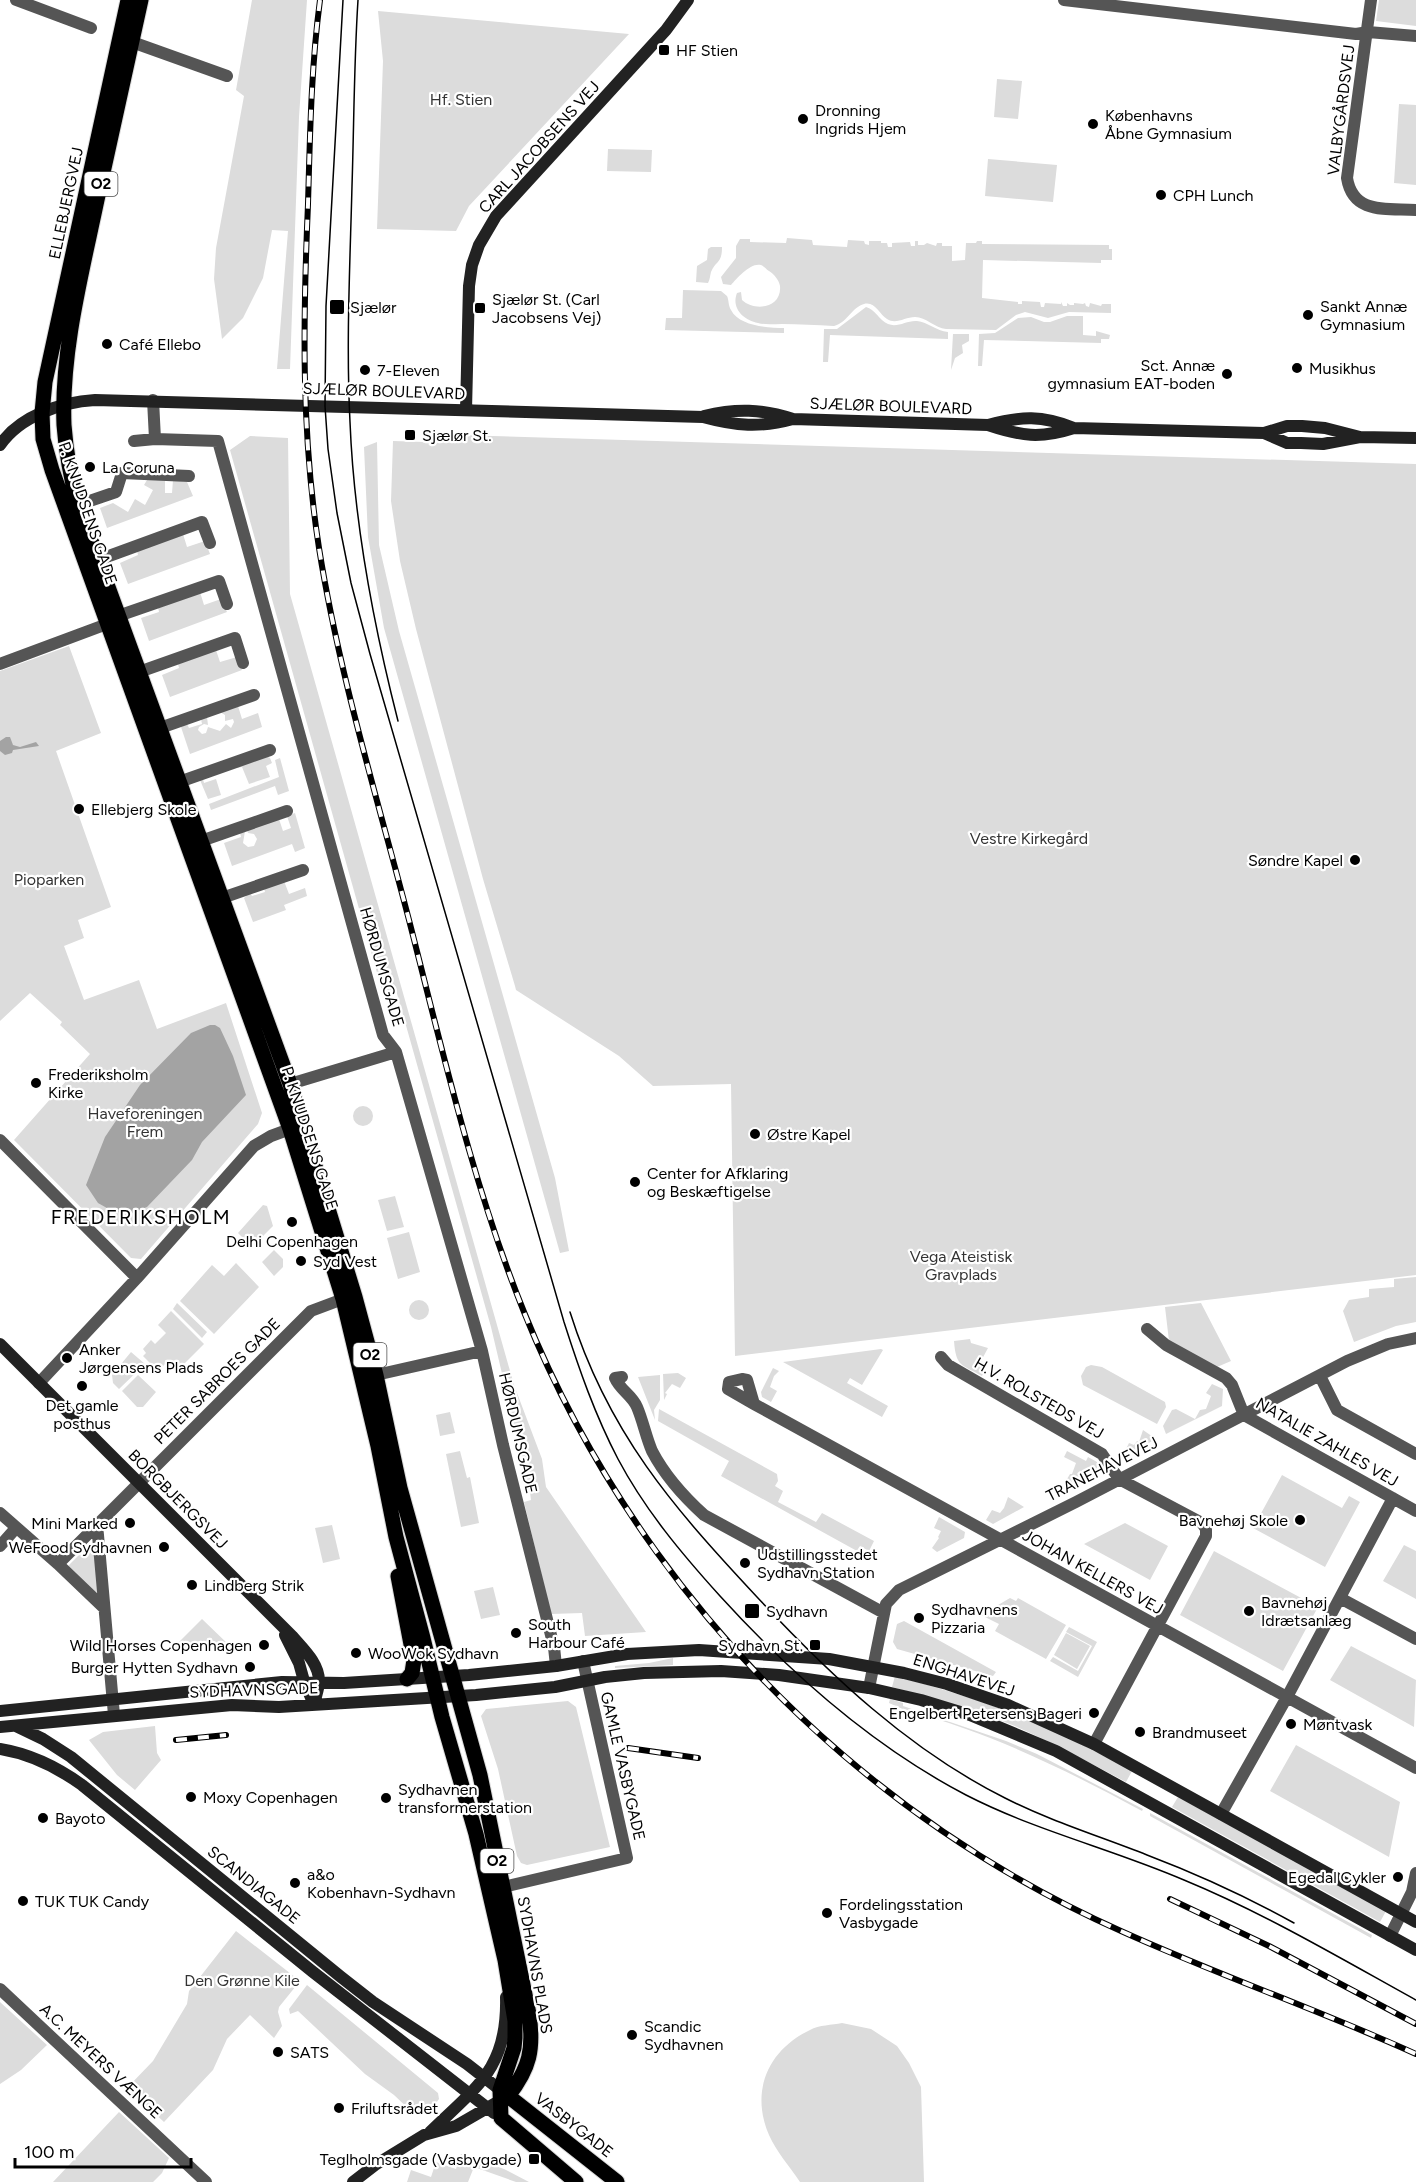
<svg xmlns="http://www.w3.org/2000/svg" width="1416" height="2182" viewBox="0 0 1416 2182" font-family="Figtree,sans-serif">
<style>
.green{fill:#dcdcdc}
.water{fill:#a3a3a3}
.lines{fill:none;stroke-linecap:round;stroke-linejoin:round}
.primary-casing{stroke:#dbdbdb;stroke-width:17}
.street{stroke:#555;stroke-width:12}
.secondary{stroke:#222;stroke-width:12}
.primary{stroke:#000;stroke-width:15}
.tram{stroke:#000;stroke-width:1.5}
.rail-casing{stroke:#000;stroke-width:6}
.rail{stroke:#fff;stroke-width:4;stroke-dasharray:11;stroke-linecap:butt}
.poi-dot{fill:#000;stroke:#fff;stroke-width:2}
.labels{text-anchor:middle;dominant-baseline:central;stroke-width:4.5;stroke-linejoin:round;paint-order:stroke}
.shield{fill:#fff;stroke:#4c4c4c;stroke-width:1.5}
.shield-label{font-size:15px;font-weight:bold;fill:#000}
.poi-label{font-size:16px;fill:#000;stroke:#fff;text-anchor:start}
.park-label{font-size:16px;fill:#333;stroke:#fff}
.street-label{font-size:16px;fill:#000;stroke:#fff}
.quarter-label{font-size:20px;letter-spacing:1.5px;fill:#000;stroke:#fff}
</style>
<rect width="100%" height="100%" fill="#fff"/>
<path class="green" d="M252 0H307L299 117 290 369H277L288 231 272 230 263 278 243 318 222 339 214 279 216 248 244 96 236 90Z
M1379 0H1416V26L1376 21Z
M378 11 629 34 469 206 456 231 377 229 383 61Z
M997 79 1022 81 1018 119 994 117Z
M1399 104 1416 105V185L1394 183Z
M608 149 652 150 651 172 607 171Z
M988 159 1057 165 1053 202 985 196Z
M787 238 812 240 813 245 847 247 848 240 864 241 865 244 869 245V241H881V243H887L888 247H892V243L910 242 911 246H915V241H918V245H924L927 243 936 246 937 243H942V246H952V261L965 260 966 243H976L977 241H982V244L1109 245V249H1112V260H1101V263L983 260 982 298 1018 302V304H1022V301L1040 302 1041 307H1044L1045 303 1061 304V302L1063 306H1067V303L1070 305H1074V303L1083 304 1085 303 1086 306 1089 307 1090 303 1101 306 1102 304H1111V313L1069 312 1048 318 1025 312 1016 315 996 330 946 329C935 328 926 317 915 317 905 317 896 325 887 319 879 314 875 301 864 304 852 307 847 323 834 326 816 325 799 324 782 324 774 324 765 325 758 323 743 320 731 308 737 293L741 292 742 300C755 312 782 308 780 286 779 280 774 274 769 271 766 269 764 266 761 265 751 262 737 278 731 285L723 284 721 277 736 258V246L740 239H750V242L786 243Z
M711 247H722C722 264 716 260 711 272 710 276 710 279 708 283L696 282 697 266 707 260 708 249Z
M683 290 721 291 727 296C729 300 728 305 731 310 739 326 768 328 784 328V333L665 330 666 318H682Z
M866 307C875 309 879 320 888 324 898 328 907 320 917 321 928 322 936 331 948 332V339L830 335 828 362H823L824 329H837Z
M1067 316H1083V335L1096 336V331L1110 335 1109 339H1101V343L984 340 982 366H978L979 334 995 333 1018 318 1031 317 1044 322H1050Z
M953 334H969V341L962 345 963 353 955 358 951 370Z
M425 434 1416 464V1275L735 1356 731 1084 653 1086 619 1056 516 990 515 986 483 879 416 629 400 561 391 501 393 441 424 442Z
M250 436 288 438 290 594 514 1385 542 1459 546 1487 646 1632 585 1636 582 1613 551 1614 524 1502 531 1500 530 1492 491 1327 396 990 383 994 230 450Z
M377 442 379 545 399 631 555 1178 569 1251 560 1253 384 628 368 537 364 447Z
M147 480H165V493H172L173 480 187 482 193 496 107 528 100 508 113 503 128 512 135 499 145 505 153 490 144 485Z
M183 534 187 547 205 541 210 554 128 584 120 563 138 555 137 551Z
M200 592 204 605 221 599 227 612 149 641 141 618 159 612 158 607Z
M69 646 101 733 56 751 111 907 78 920 84 938 64 946 84 1000 139 980 157 1029 226 1003 262 1113 258 1124 141 1259 131 1258 14 1140 90 1054 60 1025 62 1022 30 993 0 1021V671Z
M216 650 220 662 237 657 242 670 170 697 162 675 179 668 178 664Z
M238 706 242 719 258 713 262 727 190 754 181 727 187 724 189 728 202 724 201 719 207 717 208 725 204 724 199 727 198 730 202 734 206 733 208 727 220 731 226 724 231 728 234 722 233 719 225 721V715L220 712Z
M266 756 270 758 272 763 266 766 270 777 249 784 242 767 236 768V766Z
M280 758 289 791 278 795 275 786 211 810 209 804 279 777 275 760Z
M203 779 204 783 216 779 221 795 208 799 200 780Z
M295 813 305 848 295 852 292 844 232 866 224 843 241 837 240 833 245 831 243 843 248 847 254 846 257 839 254 834 248 833 247 830 279 819 283 831 291 828 287 816Z
M284 881 289 894 305 888 307 896 284 905 286 910 253 922 244 898 250 893 252 896 265 892 264 888Z
M353 1116a10 10 0 1 1 20 0a10 10 0 1 1-20 0Z
M395 1196 404 1227 387 1231 378 1200Z
M263 1205 267 1206 273 1226 252 1247 238 1233Z
M409 1232 420 1272 398 1279 387 1238Z
M274 1250 283 1259V1267L274 1276 262 1262Z
M236 1263 259 1287 214 1334 180 1301 212 1265 224 1276Z
M1416 1277V1322L1396 1326 1354 1342 1343 1311 1349 1300 1369 1297V1289L1394 1287V1279Z
M409 1310a10 10 0 1 1 20 0a10 10 0 1 1-20 0Z
M177 1303 207 1332 202 1338 173 1309Z
M1201 1303 1231 1361 1217 1367 1169 1341 1165 1307Z
M171 1311 204 1344 179 1369 169 1360 158 1371 143 1356 146 1353 143 1349 151 1340 155 1344 166 1333 158 1325Z
M970 1339 971 1343 988 1348 981 1361 988 1365 982 1376C961 1364 956 1367 954 1341Z
M881 1349 883 1350 862 1385 850 1378 847 1383 888 1406 882 1417 783 1362Z
M131 1352 145 1364 119 1389 113 1383 112 1375Z
M1091 1365 1102 1367 1165 1402 1166 1407 1157 1424 1083 1385 1081 1376 1086 1367Z
M773 1368 779 1371 774 1376 770 1387 777 1391 771 1402 762 1397 761 1392Z
M678 1373 686 1378 680 1388 672 1384 665 1393 667 1394 664 1400 663 1374Z
M138 1375 156 1392 143 1407H137L122 1391Z
M660 1375V1400L654 1410 655 1420 638 1377Z
M1212 1384 1223 1389 1222 1406 1166 1434 1163 1426 1172 1410 1176 1409 1195 1419 1200 1410 1206 1409 1211 1396 1206 1393Z
M659 1409 777 1474 778 1481 775 1486 783 1491 778 1502 816 1522 822 1513 874 1541 869 1551 860 1546 857 1551 721 1476 729 1461 658 1421Z
M450 1412 455 1433 440 1436 436 1415Z
M1143 1430 1156 1439 1132 1452 1124 1453 1129 1443 1134 1445 1137 1441 1139 1442Z
M460 1451 467 1478 470 1477 479 1523 461 1527 446 1454Z
M1067 1451 1086 1461 1088 1457 1097 1462V1470L1071 1483 1067 1479 1070 1474H1072L1076 1463 1064 1457Z
M1282 1475 1342 1508 1349 1496 1360 1502 1325 1567 1253 1528Z
M1008 1497 1024 1507 993 1524 986 1520 992 1510 1000 1513 1004 1508Z
M939 1517 965 1532 964 1538 937 1552 932 1548 939 1538 938 1537 941 1531 934 1528Z
M1125 1523 1168 1546 1150 1580 1084 1544Z
M332 1525 340 1559 323 1563 315 1528Z
M90 1544 94 1547 98 1594 65 1569Z
M1404 1545 1416 1551V1599L1383 1581Z
M1214 1551 1318 1607 1283 1671 1180 1615Z
M493 1587 500 1615 481 1619 474 1591Z
M1010 1598 1016 1601 1018 1598 1066 1625 1046 1659 995 1631 999 1624 981 1615Z
M202 1619 229 1645 225 1648 178 1652 173 1648Z
M904 1621 996 1672 993 1676 897 1649 893 1642 897 1624Z
M1069 1627 1097 1642 1078 1677 1050 1661 1053 1657 1078 1671 1092 1646 1066 1632Z
M1066 1633 1090 1646 1077 1669 1054 1655Z
M1351 1646 1416 1680 1414 1727 1330 1680Z
M673 1658V1665L615 1668V1666L649 1663Z
M895 1676C936 1687 977 1699 1017 1715 1057 1731 1095 1751 1132 1771L1126 1782C1089 1762 1053 1743 1015 1726 975 1710 934 1698 892 1687Z
M890 1699 903 1703V1706L1006 1741 1037 1754 1143 1809 1142 1811C1064 1769 992 1733 905 1710L889 1703Z
M568 1701 576 1707 610 1847 527 1865 521 1863 517 1856 498 1769 481 1716 486 1709Z
M155 1726 157 1753 161 1760 135 1790 117 1775 89 1740 103 1732Z
M1296 1745 1400 1802 1389 1857 1270 1791Z
M1178 1797 1386 1911 1380 1922 1172 1807Z
M1150 1813 1372 1935 1371 1938 1150 1816Z
M236 1931 300 1981 279 2007 278 2012 282 2026 274 2038 250 2015 227 2039 213 2070 164 2122 127 2088 153 2061 187 2004 189 1991Z
M307 1985 438 2093 439 2099 436 2103 414 2114 394 2095 365 2074 298 2011 290 2014 289 2009Z
M0 2002 47 2045 21 2070 0 2084Z
M842 2023 871 2029 897 2046 909 2063 921 2087 924 2182H800C790 2167 776 2151 769 2135 750 2091 768 2050 810 2030 819 2025 832 2025 842 2023Z
M119 2112 169 2158 162 2173 153 2182H53Z
M461 2154 504 2169 529 2182H516L474 2167 468 2182H407L411 2170 431 2177 436 2162 456 2169Z"/>
<path class="water" d="M6 737H10L13 745 20 747 36 742 39 746 13 750 12 753 5 755 0 751V741Z
M210 1025H215L220 1028 233 1056 246 1095 202 1142 192 1160 147 1207 132 1213 114 1212 98 1203 86 1185 105 1137 140 1085 191 1033Z"/>
<g class="lines">
<defs>
<path id="primary" d="M128 0 45 382 42 413 43 439 52 470 290 1129 343 1299 378 1446 396 1537 423 1638 442 1717 476 1834 505 1960 515 2021V2038L514 2048 500 2090 501 2118 576 2182
M141 0C126 67 112 133 97 200 82 272 61 351 64 425 66 452 71 479 78 505L290 1084 355 1297 376 1375 400 1488 480 1775 529 2014C534 2049 530 2068 508 2096L617 2182
M398 1576 414 1660 412 1673 407 1679"/>
</defs>
<use href="#primary" class="primary-casing"/>
<path class="street" d="M16 0 91 28
M1064 0 1356 34 1368 32 1416 36
M1371 0 1347 178C1353 215 1387 208 1416 210
M132 42 227 76
M153 400 155 439 218 441 383 1035 396 1052 482 1351 503 1445 554 1647 556 1666
M134 441 155 439
M78 505 116 492 122 473 189 476
M98 560 202 522 210 543
M118 616 219 581 227 604
M0 664 107 624
M139 672 235 638 243 663
M160 728 254 695
M179 782 270 750
M201 841 287 811
M222 898 303 870
M290 1084 396 1052
M0 1140 137 1278
M1147 1329 1166 1345 1226 1378 1232 1385 1244 1415 1416 1511
M941 1357 948 1365 1102 1454 1119 1479 1202 1523 1206 1529V1536L1094 1744
M376 1375 482 1351
M1320 1376 1337 1410 1416 1454
M622 1377 615 1378C620 1390 632 1395 637 1407 643 1421 646 1437 652 1451 665 1476 683 1496 704 1515L884 1613
M39 1383 137 1278 254 1146 271 1136 290 1129
M754 1404 747 1380 742 1379 729 1382 728 1389 754 1404 1416 1768
M0 1513 58 1564
M97 1524 114 1715
M0 1546 16 1528
M1340 1598 1416 1639
M104 1608 58 1564 311 1311 343 1299
M869 1688 886 1604 899 1590 1076 1502 1347 1361 1388 1344 1416 1338
M1221 1814 1287 1697 1393 1498
M503 1887 627 1858 583 1661
M1390 1936 1412 1892 1416 1873
M0 1989 206 2182"/>
<path class="secondary" d="M466 410 469 286 472 265 479 245 496 216 666 30 688 0
M704 416C737 408 761 409 793 419L988 425C1021 416 1042 415 1074 428
M988 425C1021 436 1040 439 1074 428L1264 433 1287 426H1302L1325 428 1360 437
M1264 433 1287 443H1301L1323 444 1360 437 1416 438
M0 445C20 416 61 402 95 400L703 417C736 426 760 428 793 419
M0 1344 292 1636C303 1649 319 1663 319 1681 319 1689 315 1698 314 1705
M285 1635 299 1663 304 1681 314 1705
M0 1711 282 1682 344 1683 469 1675 556 1666 627 1654 699 1650 829 1659 904 1673 947 1684 1008 1705 1094 1744 1416 1922
M16 1726 43 1739 71 1757 341 1977 373 2002 467 2064 508 2096 456 2126 424 2135 375 2165 353 2182
M0 1727 232 1705 279 1707 476 1695 555 1687 605 1677 644 1673 721 1671 779 1675 869 1688 921 1700 970 1715 1056 1751 1416 1950
M0 1749C31 1754 57 1767 82 1785L313 1972 494 2113
M430 2132C476 2087 508 2069 506 1997"/>
<use href="#primary" class="primary"/>
<path class="tram" d="M343 0 326 306 325 406 328 449 337 513 351 583 370 654 564 1322C579 1369 595 1415 618 1459 645 1510 682 1554 720 1596 791 1674 872 1746 966 1795 1036 1831 1112 1849 1184 1880 1264 1913 1340 1958 1416 2000
M358 0C354 62 354 124 352 186 350 265 346 343 350 422 354 524 373 623 398 721
M570 1312C608 1433 673 1507 757 1597 830 1675 909 1750 1005 1798 1050 1821 1099 1836 1147 1855 1197 1874 1247 1897 1294 1923"/>
<defs>
<path id="rail" d="M320 0C311 68 310 136 308 204 303 319 301 433 319 548 339 674 377 797 409 920 443 1052 473 1186 524 1312 592 1481 703 1635 842 1754 926 1826 1020 1886 1121 1931 1218 1975 1319 2010 1416 2054
M176 1740 226 1735
M628 1748 698 1758
M1170 1899 1269 1946 1416 2024"/>
</defs>
<use href="#rail" class="rail-casing"/>
<use href="#rail" class="rail"/>
</g>
<g class="poi-dot">
<rect x="658" y="44" width="12" height="12" rx="3"/>
<circle cx="803" cy="119" r="6"/>
<circle cx="1093" cy="124" r="6"/>
<circle cx="1161" cy="195" r="6"/>
<rect x="329" y="299" width="16" height="16" rx="3"/>
<rect x="474" y="302" width="12" height="12" rx="3"/>
<circle cx="1308" cy="315" r="6"/>
<circle cx="107" cy="344" r="6"/>
<circle cx="1297" cy="368" r="6"/>
<circle cx="365" cy="370" r="6"/>
<circle cx="1227" cy="374" r="6"/>
<rect x="404" y="429" width="12" height="12" rx="3"/>
<circle cx="90" cy="467" r="6"/>
<circle cx="79" cy="809" r="6"/>
<circle cx="1355" cy="860" r="6"/>
<circle cx="36" cy="1083" r="6"/>
<circle cx="755" cy="1134" r="6"/>
<circle cx="635" cy="1182" r="6"/>
<circle cx="292" cy="1222" r="6"/>
<circle cx="301" cy="1261" r="6"/>
<circle cx="67" cy="1358" r="6"/>
<circle cx="82" cy="1386" r="6"/>
<circle cx="1300" cy="1520" r="6"/>
<circle cx="130" cy="1523" r="6"/>
<circle cx="164" cy="1547" r="6"/>
<circle cx="745" cy="1563" r="6"/>
<circle cx="192" cy="1585" r="6"/>
<rect x="744" y="1603" width="16" height="16" rx="3"/>
<circle cx="1249" cy="1611" r="6"/>
<circle cx="919" cy="1618" r="6"/>
<circle cx="516" cy="1633" r="6"/>
<circle cx="264" cy="1645" r="6"/>
<rect x="809" y="1639" width="12" height="12" rx="3"/>
<circle cx="356" cy="1653" r="6"/>
<circle cx="250" cy="1667" r="6"/>
<circle cx="1094" cy="1713" r="6"/>
<circle cx="1291" cy="1724" r="6"/>
<circle cx="1140" cy="1732" r="6"/>
<circle cx="191" cy="1797" r="6"/>
<circle cx="386" cy="1798" r="6"/>
<circle cx="43" cy="1818" r="6"/>
<circle cx="1398" cy="1877" r="6"/>
<circle cx="295" cy="1883" r="6"/>
<circle cx="23" cy="1901" r="6"/>
<circle cx="827" cy="1913" r="6"/>
<circle cx="632" cy="2035" r="6"/>
<circle cx="278" cy="2052" r="6"/>
<circle cx="339" cy="2108" r="6"/>
<rect x="528" y="2153" width="12" height="12" rx="3"/>
</g>
<g class="labels">
<g class="shield">
<rect x="84.5" y="172" width="33" height="24" rx="4.5"/>
<rect x="353.5" y="1343" width="33" height="24" rx="4.5"/>
<rect x="480.5" y="1849" width="33" height="24" rx="4.5"/>
</g>
<g class="shield-label">
<text x="101" y="184">O2</text>
<text x="370" y="1355">O2</text>
<text x="497" y="1861">O2</text>
</g>
<g class="poi-label">
<text x="676" y="50">HF Stien</text>
<text x="815" y="110">Dronning<tspan x="815" dy="18">Ingrids Hjem</tspan></text>
<text x="1105" y="115">Københavns<tspan x="1105" dy="18">Åbne Gymnasium</tspan></text>
<text x="1173" y="195">CPH Lunch</text>
<text x="492" y="299">Sjælør St. (Carl<tspan x="492" dy="18">Jacobsens Vej)</tspan></text>
<text x="1320" y="306">Sankt Annæ<tspan x="1320" dy="18">Gymnasium</tspan></text>
<text x="350" y="307">Sjælør</text>
<text x="119" y="344">Café Ellebo</text>
<text x="1215" y="365" text-anchor="end">Sct. Annæ<tspan x="1215" dy="18">gymnasium EAT-boden</tspan></text>
<text x="1309" y="368">Musikhus</text>
<text x="377" y="370">7-Eleven</text>
<text x="422" y="435">Sjælør St.</text>
<text x="102" y="467">La Coruna</text>
<text x="91" y="809">Ellebjerg Skole</text>
<text x="1343" y="860" text-anchor="end">Søndre Kapel</text>
<text x="48" y="1074">Frederiksholm<tspan x="48" dy="18">Kirke</tspan></text>
<text x="767" y="1134">Østre Kapel</text>
<text x="647" y="1173">Center for Afklaring<tspan x="647" dy="18">og Beskæftigelse</tspan></text>
<text x="292" y="1241" text-anchor="middle">Delhi Copenhagen</text>
<text x="313" y="1261">Syd Vest</text>
<text x="79" y="1349">Anker<tspan x="79" dy="18">Jørgensens Plads</tspan></text>
<text x="82" y="1405" text-anchor="middle">Det gamle<tspan x="82" dy="18">posthus</tspan></text>
<text x="1288" y="1520" text-anchor="end">Bavnehøj Skole</text>
<text x="118" y="1523" text-anchor="end">Mini Marked</text>
<text x="152" y="1547" text-anchor="end">WeFood Sydhavnen</text>
<text x="757" y="1554">Udstillingsstedet<tspan x="757" dy="18">Sydhavn Station</tspan></text>
<text x="204" y="1585">Lindberg Strik</text>
<text x="1261" y="1602">Bavnehøj<tspan x="1261" dy="18">Idrætsanlæg</tspan></text>
<text x="931" y="1609">Sydhavnens<tspan x="931" dy="18">Pizzaria</tspan></text>
<text x="766" y="1611">Sydhavn</text>
<text x="528" y="1624">South<tspan x="528" dy="18">Harbour Café</tspan></text>
<text x="252" y="1645" text-anchor="end">Wild Horses Copenhagen</text>
<text x="803" y="1645" text-anchor="end">Sydhavn St.</text>
<text x="368" y="1653">WooWok Sydhavn</text>
<text x="238" y="1667" text-anchor="end">Burger Hytten Sydhavn</text>
<text x="1082" y="1713" text-anchor="end">Engelbert Petersens Bageri</text>
<text x="1303" y="1724">Møntvask</text>
<text x="1152" y="1732">Brandmuseet</text>
<text x="398" y="1789">Sydhavnen<tspan x="398" dy="18">transformerstation</tspan></text>
<text x="203" y="1797">Moxy Copenhagen</text>
<text x="55" y="1818">Bayoto</text>
<text x="307" y="1874">a&amp;o<tspan x="307" dy="18">Kobenhavn-Sydhavn</tspan></text>
<text x="1386" y="1877" text-anchor="end">Egedal Cykler</text>
<text x="35" y="1901">TUK TUK Candy</text>
<text x="839" y="1904">Fordelingsstation<tspan x="839" dy="18">Vasbygade</tspan></text>
<text x="644" y="2026">Scandic<tspan x="644" dy="18">Sydhavnen</tspan></text>
<text x="290" y="2052">SATS</text>
<text x="351" y="2108">Friluftsrådet</text>
<text x="522" y="2159" text-anchor="end">Teglholmsgade (Vasbygade)</text>
</g>
<g class="park-label">
<text x="461" y="99">Hf. Stien</text>
<text x="1029" y="838">Vestre Kirkegård</text>
<text x="49" y="879">Pioparken</text>
<text x="145" y="1113">Haveforeningen<tspan x="145" dy="18">Frem</tspan></text>
<text x="961" y="1256">Vega Ateistisk<tspan x="961" dy="18">Gravplads</tspan></text>
<text x="242" y="1980">Den Grønne Kile</text>
</g>
<g class="street-label">
<text transform="translate(1341 110) rotate(-83)">VALBYGÅRDSVEJ</text>
<text transform="translate(539 147) rotate(-48)">CARL JACOBSENS VEJ</text>
<text transform="translate(66 203) rotate(-78)">ELLEBJERGVEJ</text>
<text transform="translate(384 391) rotate(2)">SJÆLØR BOULEVARD</text>
<text transform="translate(891 406) rotate(2)">SJÆLØR BOULEVARD</text>
<text transform="translate(88 513) rotate(71)">P. KNUDSENS GADE</text>
<text transform="translate(382 967) rotate(74)">HØRDUMSGADE</text>
<text transform="translate(310 1138) rotate(72)">P. KNUDSENS GADE</text>
<text transform="translate(217 1381) rotate(-45)">PETER SABROES GADE</text>
<text transform="translate(1039 1398) rotate(30)">H.V. ROLSTEDS VEJ</text>
<text transform="translate(518 1433) rotate(77)">HØRDUMSGADE</text>
<text transform="translate(1327 1442) rotate(30)">NATALIE ZAHLES VEJ</text>
<text transform="translate(1102 1469) rotate(-27)">TRANEHAVEVEJ</text>
<text transform="translate(178 1499) rotate(45)">BORGBJERGSVEJ</text>
<text transform="translate(1093 1572) rotate(29)">JOHAN KELLERS VEJ</text>
<text transform="translate(964 1675) rotate(18)">ENGHAVEVEJ</text>
<text transform="translate(254 1690) rotate(-2)">SYDHAVNSGADE</text>
<text transform="translate(623 1766) rotate(77)">GAMLE VASBYGADE</text>
<text transform="translate(254 1885) rotate(39)">SCANDIAGADE</text>
<text transform="translate(535 1965) rotate(80)">SYDHAVNS PLADS</text>
<text transform="translate(101 2061) rotate(43)">A.C. MEYERS VÆNGE</text>
<text transform="translate(574 2125) rotate(38)">VASBYGADE</text>
</g>
<g class="quarter-label">
<text x="141" y="1217">FREDERIKSHOLM</text>
</g>
</g>
<path d="M15 2158v9h176v-9" fill="none" stroke="#000000" stroke-width="3"/>
<text x="24" y="2158" font-size="18" fill="#000000" stroke="#ffffff" stroke-width="4.5" paint-order="stroke">100 m</text>
</svg>
